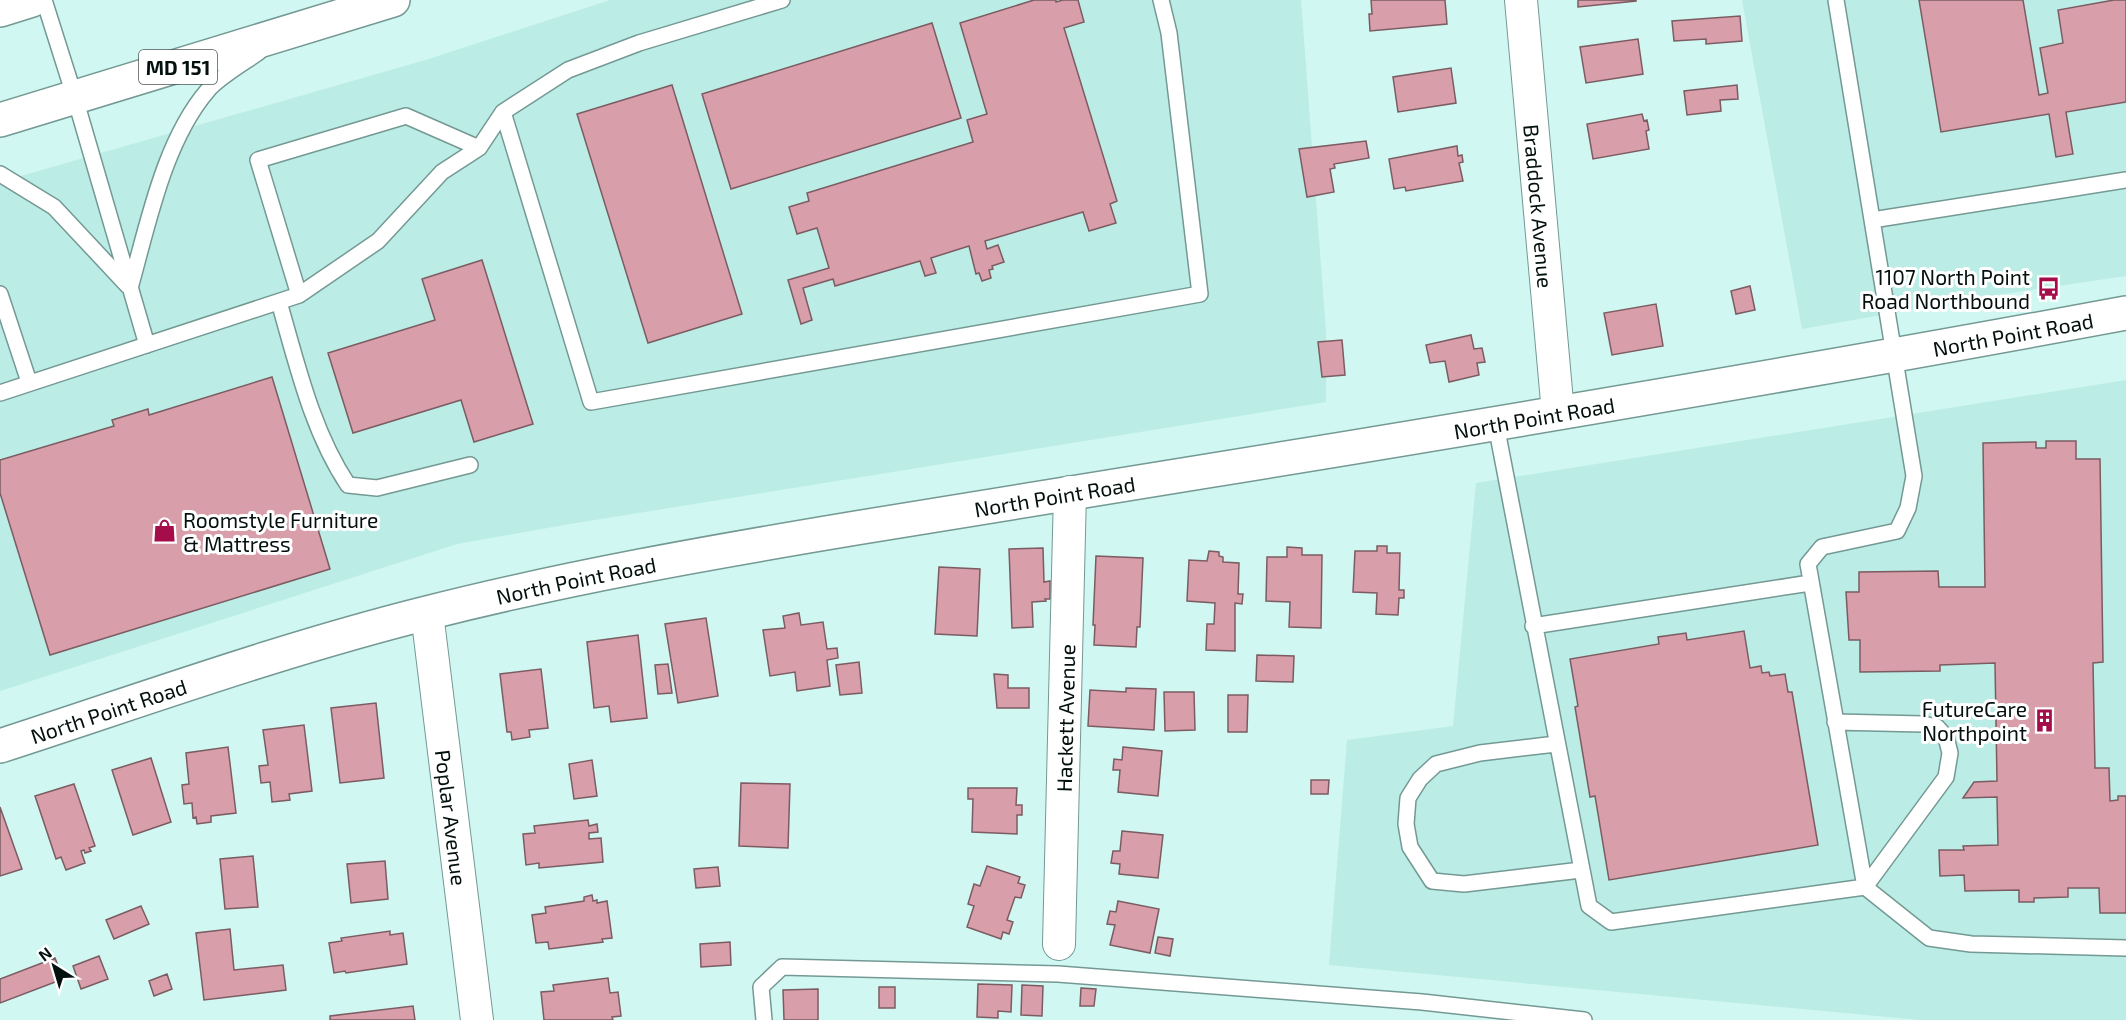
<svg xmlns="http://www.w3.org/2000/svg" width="2126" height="1020" viewBox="0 0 2126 1020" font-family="'Exo 2',sans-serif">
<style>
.built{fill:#bbece5}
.building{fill:#d89ea9;stroke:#7b5c62;stroke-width:1.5}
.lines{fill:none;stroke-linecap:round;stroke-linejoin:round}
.lane-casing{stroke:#749994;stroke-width:18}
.street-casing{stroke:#749994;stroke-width:34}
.secondary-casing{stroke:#749994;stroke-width:36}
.primary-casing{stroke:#749994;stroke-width:36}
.lane{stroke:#fff;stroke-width:15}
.street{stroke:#fff;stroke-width:32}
.secondary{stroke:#fff;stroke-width:33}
.primary{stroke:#fff;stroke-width:33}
.labels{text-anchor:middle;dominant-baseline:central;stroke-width:6;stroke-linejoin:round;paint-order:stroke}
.shield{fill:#fff;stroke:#4f5856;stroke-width:1.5}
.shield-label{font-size:20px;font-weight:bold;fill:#03100e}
.street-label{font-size:21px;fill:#03100e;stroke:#fff}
.poi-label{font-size:21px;fill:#03100e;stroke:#fff;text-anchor:end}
</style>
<rect width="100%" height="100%" fill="#d0f7f1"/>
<path class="built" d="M610 0H1301L1326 332V402L570 524 457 544 0 691V182L429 59Z
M1742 0H2126V276L1996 295 1802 329Z
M2126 380V1020H1920L1329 965 1347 740 1453 726 1476 483Z"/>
<path class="building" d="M1034 0H1056V2L1063 0H1078L1084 22 1064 28 1117 201 1110 204 1116 223 1089 231 1083 212 985 241 987 249 998 245 1004 262 992 266 993 269 989 270 991 278 982 281 979 273 976 274 969 246 931 258 936 273 925 276 920 261 835 286 833 279 803 288 812 320 801 324 788 280 829 268 817 228 797 234 789 207 809 201 807 193 973 142 967 120 987 114 960 23Z
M1371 0H1445L1447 24 1370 31 1369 14H1372Z
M1578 0H1636V1L1578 7Z
M1919 0H2023L2039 95 2048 93 2040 48 2063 43 2058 10 2114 0H2126V102L2066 112 2073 154 2056 157 2049 114 1941 132Z
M1740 16 1742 41 1706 44V39L1674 41 1672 21Z
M932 23 961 118 731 189 702 94Z
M1638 39 1643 74 1586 83 1580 47Z
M1451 68 1456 103 1398 112 1393 77Z
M672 85 742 314 648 343 577 114Z
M1737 85 1738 99 1720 100 1721 111 1687 115 1684 91Z
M1642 114 1644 121 1647 120 1649 130 1646 131 1649 149 1593 159 1587 124Z
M1366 141 1369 158 1334 164 1335 168 1330 169 1334 192 1307 197 1299 149Z
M1457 146 1458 156 1462 155 1463 162 1459 163 1463 181 1406 191 1405 187 1394 189 1389 159Z
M482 260 533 424 474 442 461 400 353 433 328 353 435 320 422 279Z
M1750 286 1755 310 1736 314 1731 291Z
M1656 304 1663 346 1612 355 1604 313Z
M1471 335 1474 349 1482 348 1485 362 1477 363 1479 375 1449 382 1445 361 1430 363 1426 345Z
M1342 340 1345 375 1322 377 1318 342Z
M272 377 330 569 50 655 0 493V460L114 426 112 420 148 409 149 415Z
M2046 441H2076V459H2100L2103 662 2093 663 2095 768H2109L2110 801 2118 800V796H2126V913H2100L2099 888H2068V897L2034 898V902H2019V890L1965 891 1964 875 1940 876 1939 850H1964L1963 846 1998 845 1997 797 1963 798 1974 782 1997 781 1995 663 1940 665V671L1860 672V640H1849L1846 592H1859V572L1938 571 1939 587H1985L1983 443 2036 442V448H2046Z
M1377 546H1387V553H1400L1399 590H1404V598H1399L1398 615 1376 614 1377 593 1353 592 1355 551H1377Z
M1287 547 1302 548V555H1322L1321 628 1289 627 1290 602 1266 601 1267 557H1287Z
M1043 548 1044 582 1050 581V599H1045L1046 601 1032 602 1033 627 1012 628 1009 549Z
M1209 551 1219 552V556L1223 557V562L1239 563 1238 594H1243L1242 604 1235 603V651L1206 650 1207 624H1214L1215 603 1187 601 1189 560 1207 561Z
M1096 556 1143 558 1140 627H1137L1136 647 1094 645 1095 625H1093Z
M939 567 980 569 977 636 935 634Z
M799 613 801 625 823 622 827 649 837 648 838 658 827 660 830 686 797 691 795 672 770 676 763 630 785 628 783 616Z
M706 618 718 696 678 703 665 624Z
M1744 631 1750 668 1761 666 1762 673 1769 672 1770 676 1785 674 1788 692H1792L1818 845 1609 880 1595 796 1590 797 1575 707 1578 706 1570 659 1659 644 1658 637 1686 633 1687 640Z
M638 635 647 718 611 722 609 706 594 708 587 642Z
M1257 655 1294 656 1293 682 1256 681Z
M859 662 862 693 840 695 836 665Z
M668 664 672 693 658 694 655 665Z
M541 669 548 728 529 730 530 737 512 740 511 732H507L500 674Z
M994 674 1008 675V688H1029V708H997Z
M1126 688 1156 689 1154 730 1088 726 1090 690 1126 692Z
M1164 692H1194L1195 730 1165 731Z
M1228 695H1248L1247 732H1228Z
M376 703 384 778 340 783 331 708Z
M304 725 312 791 289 794 290 800 272 802 270 782 261 783 259 766 268 765 263 730Z
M228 747 236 813 211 816V822L197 824 196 817 193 818 192 803 184 804 182 785 189 784 186 753Z
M1123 747 1162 751 1158 796 1118 792 1120 770H1113L1114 759 1122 760Z
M151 758 171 822 133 835 112 770Z
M592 760 597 796 574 799 569 764Z
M1311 780H1329L1328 794H1311Z
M741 783 790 784 788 848 739 846Z
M74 784 95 846 89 848 91 851 85 853 84 850 81 851 85 863 66 870 61 857 56 859 35 796Z
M968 788H1017L1016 805H1022V815H1017V834L972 832 973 799H968Z
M0 807 22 869 0 876Z
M588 820 589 826 597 824 598 832 589 833V839L601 838 603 862 539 868V863L526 865 523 834 535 833 534 826Z
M1122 831 1163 835 1158 878 1119 874 1120 864 1111 863 1113 851H1120Z
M253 856 258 907 225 909 220 859Z
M385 861 388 899 351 903 347 864Z
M987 866 1020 877 1018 883 1025 885 1021 898 1015 897 1007 920 1013 922 1009 934 1003 932 1001 939 967 927 974 906 968 904 974 884 980 886Z
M718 867 720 886 696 888 694 869Z
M592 895 593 901 597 900V903L607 901 612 938 602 939 603 942 549 949 548 942 536 943 532 915 546 913 545 907 584 901V897Z
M1118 901 1159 909 1150 953 1110 945 1115 925 1107 924 1110 911 1116 912Z
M141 906 149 924 114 939 106 920Z
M230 929 234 970 283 965 286 990 204 1000 196 933Z
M390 931V935L403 933 407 964 346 973 345 971 334 973 329 943 342 941 341 938Z
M1158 937 1173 939 1170 956 1155 953Z
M730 942 731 965 701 967 700 944Z
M99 956 108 979 81 989 73 966Z
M55 958 63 979 0 1003V979Z
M167 974 172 989 154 996 149 981Z
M608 978 610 993 618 992 621 1016 612 1017 613 1020H544L541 992 554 991 553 985Z
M978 984 1012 985 1011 1012 998 1011V1018L977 1017Z
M1022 985 1043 986 1042 1016 1021 1015Z
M879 987H895V1008H879Z
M1081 988 1096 989 1094 1006H1080Z
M818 989V1020H784L783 990Z
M413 1006 415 1020H330V1016Z"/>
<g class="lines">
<defs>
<path id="lane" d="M44 0 75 98 147 345
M782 0 639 43 568 70 503 112 591 402 1200 294 1169 33 1161 0
M1836 0 1914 476 1908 508 1897 531 1822 547 1808 564 1865 887 1929 938 1971 944 2126 948
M0 174 54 207 128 286
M1872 220 2126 180
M130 288C148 224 164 141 208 90 219 77 245 62 259 52
M0 294 29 382
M299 295 258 160 406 116 479 148
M279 302C297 364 312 431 348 485L377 488 470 465
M0 393 299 295 378 241 442 172 479 148 503 112
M1496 425 1589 906 1611 922 1865 887 1946 777 1950 753 1946 737 1937 727 1923 724 1835 722
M1533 626 1810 583
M1556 744 1480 753 1436 764 1420 779 1408 798 1406 824 1410 847 1432 881 1464 884 1581 870
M764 1020 761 987 782 967 1058 974 1422 1002 1584 1020"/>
<g id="street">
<path id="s1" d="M1521 0 1558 413"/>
<path id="s2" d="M427 613 477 1020"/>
<path id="s3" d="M1059 944 1070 492"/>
</g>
<g id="secondary">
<path id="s4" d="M0 746C142 700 283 649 427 613 569 577 712 552 856 528 971 509 1086 490 1201 472 1510 422 1818 370 2126 313"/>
</g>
<path id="primary" d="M0 10 32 0
M0 120 393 0"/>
</defs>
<use href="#lane" class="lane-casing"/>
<use href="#street" class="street-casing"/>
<use href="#secondary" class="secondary-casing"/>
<use href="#primary" class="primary-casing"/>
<use href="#lane" class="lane"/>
<use href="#street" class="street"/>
<use href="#secondary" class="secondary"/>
<use href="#primary" class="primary"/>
</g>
<defs>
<symbol id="bus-bare" viewBox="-9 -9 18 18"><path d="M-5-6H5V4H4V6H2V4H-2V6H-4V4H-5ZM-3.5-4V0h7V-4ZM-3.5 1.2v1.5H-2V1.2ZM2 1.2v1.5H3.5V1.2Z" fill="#a40d49" stroke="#fff" stroke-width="2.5" paint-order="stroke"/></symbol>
<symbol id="shop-bare" viewBox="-9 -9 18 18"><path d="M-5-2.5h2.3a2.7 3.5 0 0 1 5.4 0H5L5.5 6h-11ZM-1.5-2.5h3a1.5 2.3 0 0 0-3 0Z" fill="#a40d49" stroke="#fff" stroke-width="2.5" paint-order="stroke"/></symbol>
<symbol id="building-bare" viewBox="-9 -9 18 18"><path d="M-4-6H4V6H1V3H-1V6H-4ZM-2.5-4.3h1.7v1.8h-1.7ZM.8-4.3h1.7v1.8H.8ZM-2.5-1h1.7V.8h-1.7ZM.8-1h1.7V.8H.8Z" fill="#a40d49" stroke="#fff" stroke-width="2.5" paint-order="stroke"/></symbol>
</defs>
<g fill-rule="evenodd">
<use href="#bus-bare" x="2032" y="272" width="33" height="33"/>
<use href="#shop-bare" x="148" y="514" width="33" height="33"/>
<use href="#building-bare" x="2028" y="704" width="33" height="33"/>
</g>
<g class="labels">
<rect class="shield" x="139" y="50" width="78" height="34" rx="4.5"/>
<g class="shield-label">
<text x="178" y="67">MD 151</text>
</g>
<g class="street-label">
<text stroke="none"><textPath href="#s1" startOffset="207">Braddock Avenue</textPath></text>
<text stroke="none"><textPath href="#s4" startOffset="2058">North Point Road</textPath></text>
<text stroke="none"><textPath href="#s4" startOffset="1572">North Point Road</textPath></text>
<text stroke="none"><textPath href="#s4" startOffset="1086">North Point Road</textPath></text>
<text stroke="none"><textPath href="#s4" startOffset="600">North Point Road</textPath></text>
<text stroke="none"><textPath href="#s4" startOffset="114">North Point Road</textPath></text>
<text stroke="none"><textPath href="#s3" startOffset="226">Hackett Avenue</textPath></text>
<text stroke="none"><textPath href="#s2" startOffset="206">Poplar Avenue</textPath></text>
</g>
<g class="poi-label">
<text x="2030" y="276">1107 North Point<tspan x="2030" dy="24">Road Northbound</tspan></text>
<text x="183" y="519" text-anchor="start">Roomstyle Furniture<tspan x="183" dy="24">&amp; Mattress</tspan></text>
<text x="2027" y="708">FutureCare<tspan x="2027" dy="24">Northpoint</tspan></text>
</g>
</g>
<g transform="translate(54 966) rotate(323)" stroke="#ffffff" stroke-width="4.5" paint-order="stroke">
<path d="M0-4.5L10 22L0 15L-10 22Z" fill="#03100e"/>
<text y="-9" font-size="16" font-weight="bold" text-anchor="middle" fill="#03100e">N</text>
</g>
</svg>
